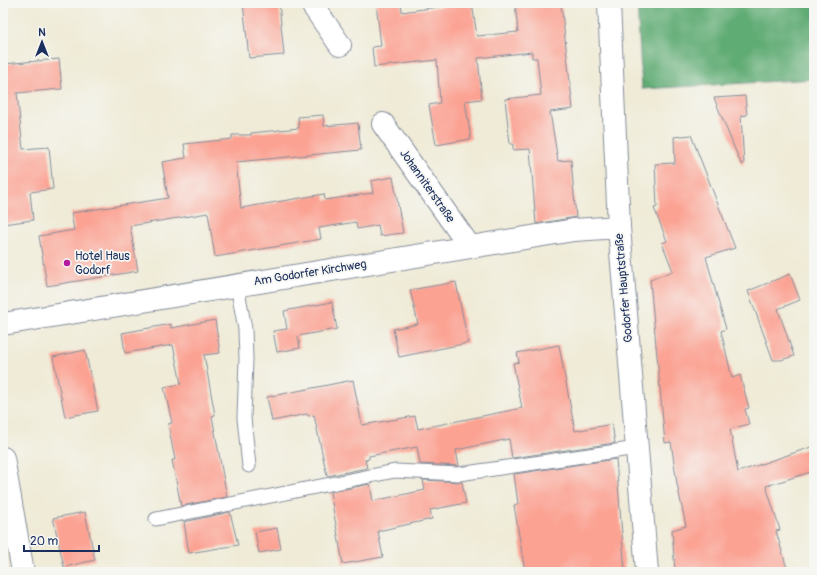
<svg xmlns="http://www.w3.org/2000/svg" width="817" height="575" viewBox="0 0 817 575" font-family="Pangolin,sans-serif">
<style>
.forest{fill:#61ac75;stroke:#3e6e6a}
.building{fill:#fba293}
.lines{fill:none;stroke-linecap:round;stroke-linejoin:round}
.service-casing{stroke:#858d9a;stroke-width:15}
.minor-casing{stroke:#858d9a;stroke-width:24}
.tertiary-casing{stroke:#858d9a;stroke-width:24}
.service{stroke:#fff;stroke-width:13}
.minor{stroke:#fff;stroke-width:22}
.tertiary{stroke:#fff;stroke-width:22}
.poi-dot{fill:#b5179e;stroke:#f6f6f2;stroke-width:1.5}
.labels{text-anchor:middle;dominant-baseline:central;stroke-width:3.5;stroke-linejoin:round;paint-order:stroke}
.street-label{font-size:12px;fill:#1b2f5e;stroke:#f6f6f2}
.poi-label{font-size:12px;fill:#1b2f5e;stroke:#f6f6f2;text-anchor:start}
</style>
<rect width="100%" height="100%" fill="#f6f6f2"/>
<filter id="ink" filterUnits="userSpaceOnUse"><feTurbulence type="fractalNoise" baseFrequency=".025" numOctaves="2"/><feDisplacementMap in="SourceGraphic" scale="8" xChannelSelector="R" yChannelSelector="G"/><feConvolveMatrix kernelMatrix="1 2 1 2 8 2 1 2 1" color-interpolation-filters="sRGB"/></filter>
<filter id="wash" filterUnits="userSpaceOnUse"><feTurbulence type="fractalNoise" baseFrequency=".012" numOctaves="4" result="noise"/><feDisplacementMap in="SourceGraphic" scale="16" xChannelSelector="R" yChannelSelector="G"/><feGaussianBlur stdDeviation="0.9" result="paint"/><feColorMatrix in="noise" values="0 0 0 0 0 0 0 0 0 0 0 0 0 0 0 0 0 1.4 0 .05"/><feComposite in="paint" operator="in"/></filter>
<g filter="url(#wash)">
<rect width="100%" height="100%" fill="#efebd7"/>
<path class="forest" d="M637 3H814V79L642 89Z"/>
<g id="blocks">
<path class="building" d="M243 3H279L284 55 249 58Z
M376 3H401L402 12 445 6 444 3H472L477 36 518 32 515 3H561L573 109 550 112 558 161 571 160 576 217 536 224 530 149 513 150V144H510L505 99 541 95 537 58H532V52L478 58 482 99 465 101 471 139 436 145 429 105 440 103 437 60 374 67 372 47 381 46Z
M59 59 62 89 17 93 23 149 49 147 53 189 30 192 33 220 3 224V64Z
M745 96 747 115 741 116 744 164H741L714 98Z
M323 115 324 126 358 123 361 150 236 162 241 208 324 194 325 200 373 193 371 181 393 177 403 233 380 236 378 225 357 229 356 222 319 228 321 239 215 257 208 213 130 226 138 271 47 286 39 236 74 230 71 213 168 198 162 162 186 158 184 144 232 139V135H251V133L299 128 298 117Z
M691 135 735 248 706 257 726 329 721 331 732 378 740 375 749 408 745 409 749 424 730 429 738 472 814 446V471L766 486 780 530 776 531 788 572H675L672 530 686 526 677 484 671 442 665 443 650 280 673 271 662 243 667 241 654 208 657 207 655 164 675 163 674 137Z
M790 274 800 300 778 309 794 356 781 360H773L748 291Z
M456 282 468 343 399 357 393 329 418 324 410 290Z
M332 302 337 329 298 336 300 348 277 352 273 331 287 329 284 311Z
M215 320 220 353 204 355 215 415 212 416 227 497 181 506 172 460H175L168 424 172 423 164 387 181 384 173 345 125 353 122 333 171 324V328Z
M559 345 575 431 612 424 615 443 512 458 509 439 456 450 459 466 420 464 417 447 369 456V459L365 460 367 468 327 476 314 415 308 416 307 414 272 421 267 397 353 380 362 425 415 416 418 429 522 408 513 363 519 362 517 353Z
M85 350 98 411 65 417 53 357Z
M616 459 625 572H525L514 505 518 504 514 474Z
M423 480 462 482 466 503 430 510 432 519 378 531 383 557 343 564 330 492 370 484 373 501 425 490Z
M85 512 95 560 64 567 53 518Z
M230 512 238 545 189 553 184 522Z
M277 528 281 549 259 553 255 532Z"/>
</g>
</g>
<g filter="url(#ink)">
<use href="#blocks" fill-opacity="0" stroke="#858d9a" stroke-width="1"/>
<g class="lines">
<defs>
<path id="service" d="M237 285 245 329 246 359 244 418 249 466
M156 519 395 471 459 474 637 448"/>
<path id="minor" d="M311 3 340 45
M383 124 470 247
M3 324 574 230 619 227
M3 458 23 572"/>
<path id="tertiary" d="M609 3 619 227 647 572"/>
</defs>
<use href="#service" class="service-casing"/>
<use href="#minor" class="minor-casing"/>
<use href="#tertiary" class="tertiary-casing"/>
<use href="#service" class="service"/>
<use href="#minor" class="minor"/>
<use href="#tertiary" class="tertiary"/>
</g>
</g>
<circle class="poi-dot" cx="67" cy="263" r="4"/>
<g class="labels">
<g class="street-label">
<text transform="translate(427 186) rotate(55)">Johanniterstraße</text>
<text transform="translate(310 273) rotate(-9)">Am Godorfer Kirchweg</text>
<text transform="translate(624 288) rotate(-95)">Godorfer Hauptstraße</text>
</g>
<g class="poi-label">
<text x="75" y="256">Hotel Haus<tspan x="75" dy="14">Godorf</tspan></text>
</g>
</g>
<rect width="817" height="575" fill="none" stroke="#f6f6f2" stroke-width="16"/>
<g transform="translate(42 42)" stroke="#f6f6f2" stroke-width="3" paint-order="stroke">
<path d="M0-3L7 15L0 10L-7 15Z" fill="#1b2f5e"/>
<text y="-6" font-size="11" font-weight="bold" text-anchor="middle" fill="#1b2f5e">N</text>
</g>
<path d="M24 545v6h75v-6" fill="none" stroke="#1b2f5e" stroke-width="2"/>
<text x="30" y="545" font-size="12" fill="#1b2f5e" stroke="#f6f6f2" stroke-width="3" paint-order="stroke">20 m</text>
</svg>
